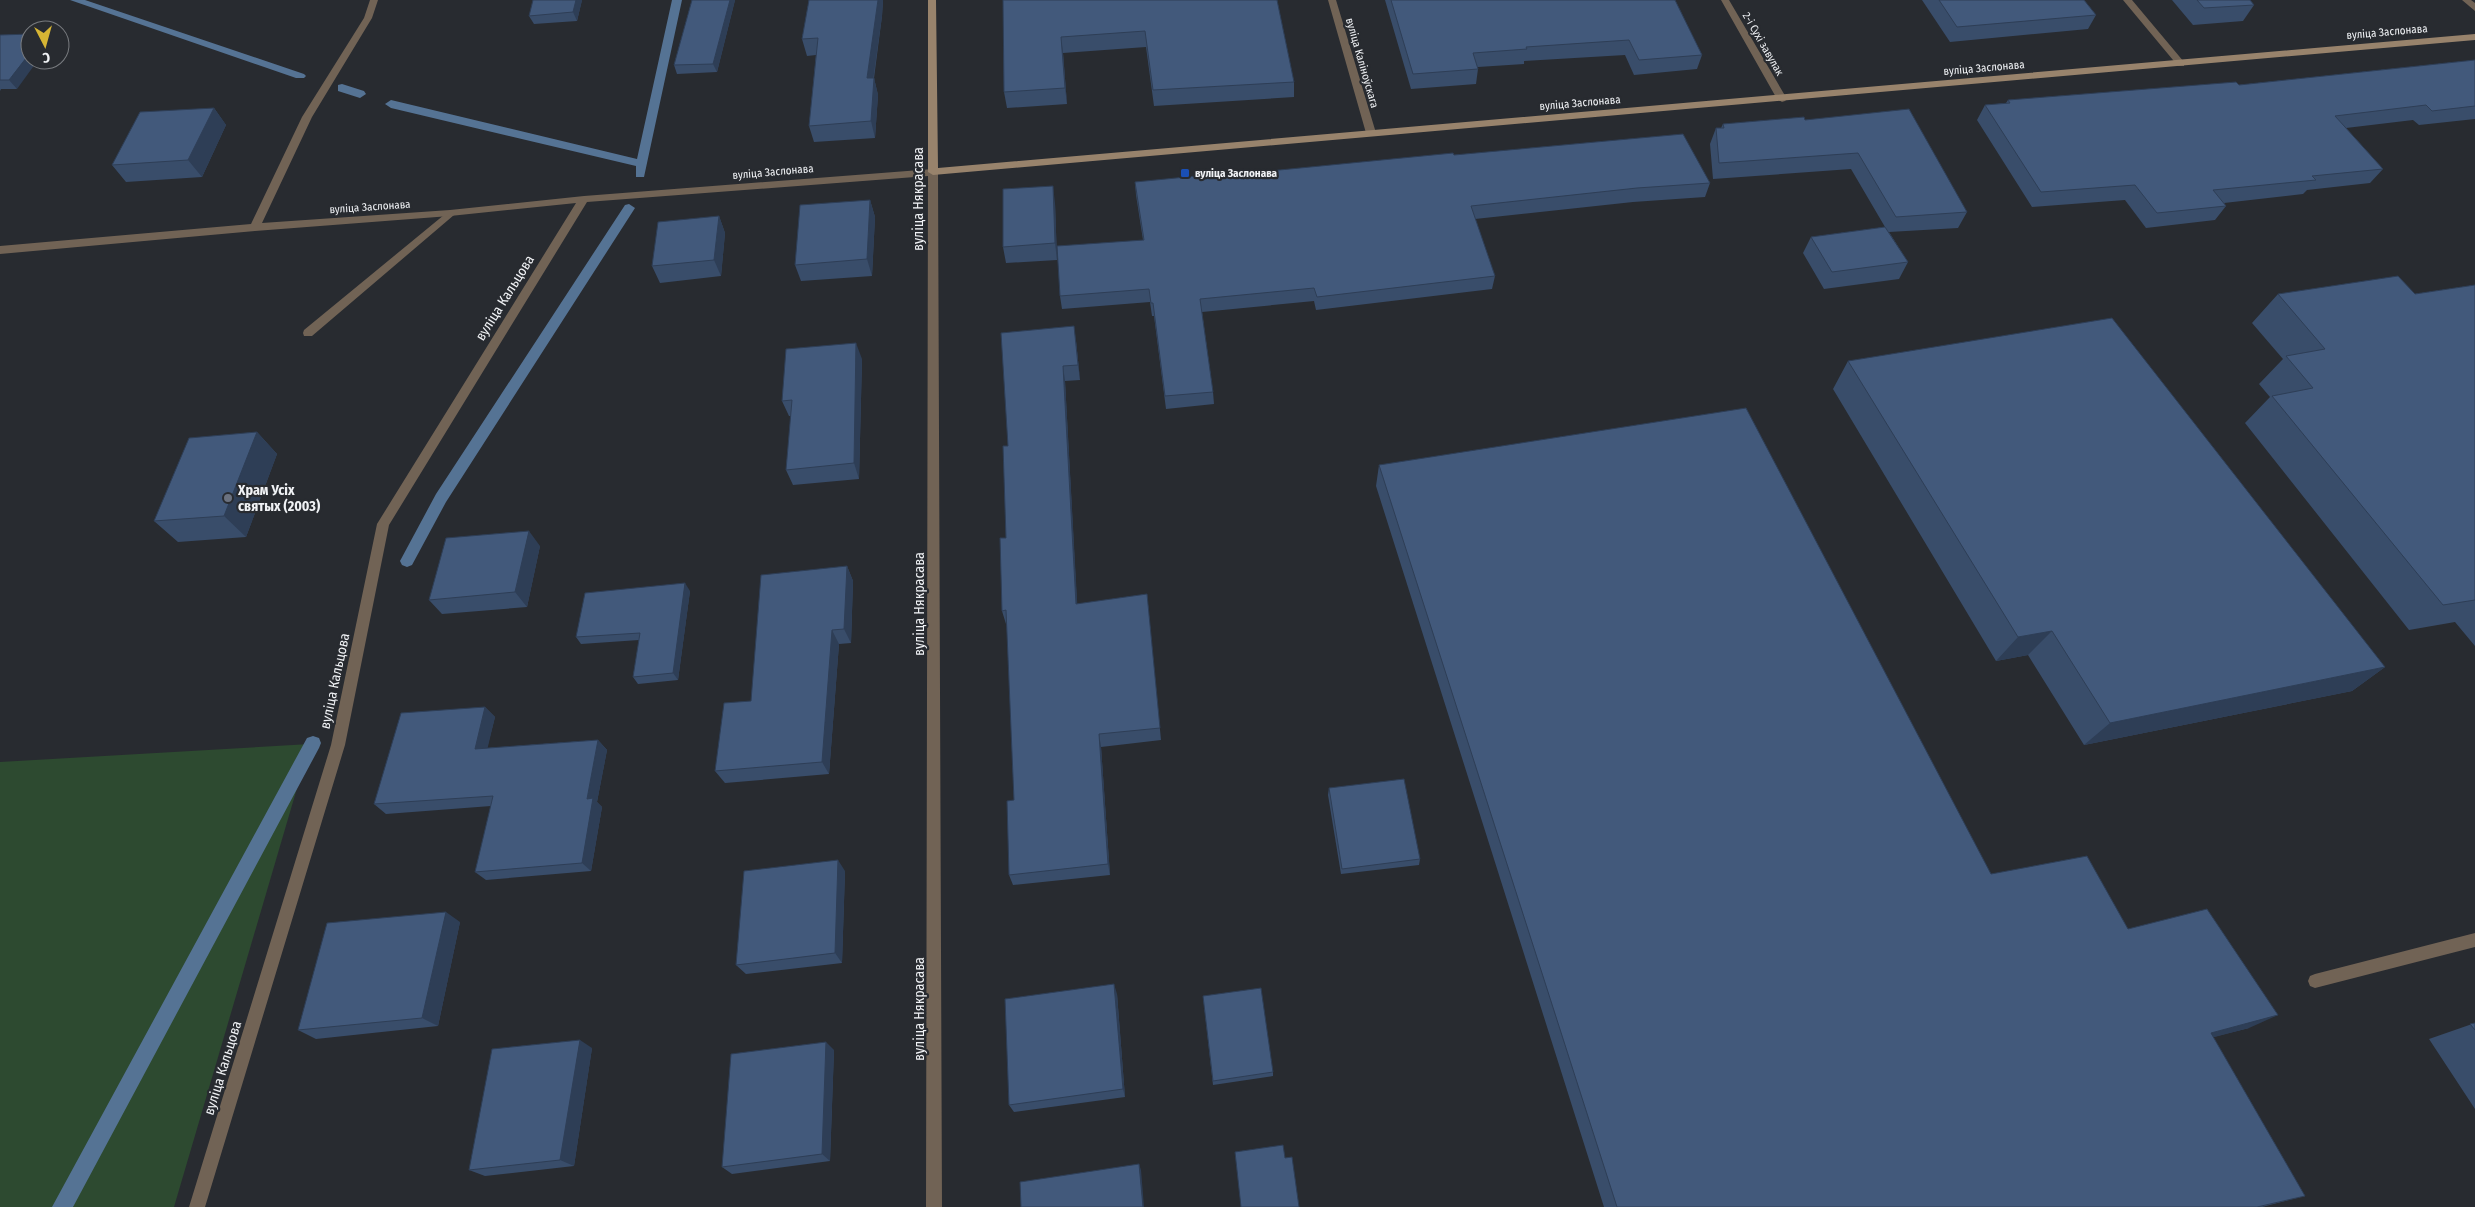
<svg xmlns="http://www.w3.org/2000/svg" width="2475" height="1207" viewBox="0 0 2475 1207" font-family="'Fira Sans Condensed',sans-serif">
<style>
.green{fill:#2d4a30}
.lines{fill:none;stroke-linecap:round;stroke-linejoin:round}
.stream{fill:#557394;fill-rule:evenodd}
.lane{fill:#716355;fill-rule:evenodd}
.street{fill:#716355;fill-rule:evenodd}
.secondary{fill:#98836c;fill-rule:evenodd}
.wall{fill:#394d6a}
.shaded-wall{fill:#2e3e56}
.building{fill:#42597b;stroke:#2e3e56}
.transit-dot{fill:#1a4fb4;stroke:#282b30;stroke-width:2}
.worship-dot{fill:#6b7280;stroke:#282b30;stroke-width:2}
.labels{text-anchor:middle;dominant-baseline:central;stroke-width:4.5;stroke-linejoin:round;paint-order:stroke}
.far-street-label{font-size:11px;fill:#f0f2f5;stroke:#282b30}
.far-poi-label{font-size:11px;font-weight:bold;fill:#f0f2f5;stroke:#282b30;text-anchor:start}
.street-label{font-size:14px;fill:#f0f2f5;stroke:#282b30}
.poi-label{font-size:14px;font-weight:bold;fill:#f0f2f5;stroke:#282b30;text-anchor:start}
</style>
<rect width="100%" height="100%" fill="#282b30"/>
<path class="green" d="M310 744 174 1207H0V762Z"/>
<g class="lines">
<path class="stream" d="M70 0H85L304 74 306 76 304 78H296Z
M672 0H682L644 177H636V166L391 108 385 104 391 100 637 159Z
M342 84 364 91 366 94 360 98 338 91V85Z
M629 204 635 208 446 502 412 565 407 567 402 565 400 561 436 494 625 205Z
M313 736 319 738 321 743 319 748 73 1207H52L307 738Z"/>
<path class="lane" d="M450 210 455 213 454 215 312 336H304L303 333 304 330Z
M2475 933V947L2315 988 2310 986 2308 981 2310 976 2315 974Z"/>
<path class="street" d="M370 0H378L372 18 312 117 262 223 450 210 584 196 933 169 938 172 942 1207H926L928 176 587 202 389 525 345 745 205 1207H189L331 745 377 524 576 203 450 216 255 231 0 254V246L251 224 302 117 364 18Z
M1328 0H1336L1376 133 1374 135H1368L1366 133Z
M1721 0H1729L1787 99 1785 101 1782 102 1777 99Z
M2123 0H2132L2184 62V66H2178Z
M2462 0H2471L2475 3V11Z"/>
<path class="secondary" d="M928 0H936L938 168 2475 34V40L933 175 928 172Z"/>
</g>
<path class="wall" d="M582 0 577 21 534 24 529 16Z
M692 0H735L717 72 677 74 674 65Z
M809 0H883L882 16 874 78 878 95 875 138 814 142 809 126 816 55 807 56 802 39Z
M1003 0H1277L1294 82V97L1154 106 1146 47 1063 53 1067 104 1007 108 1004 92Z
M1385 0H1675L1702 55 1697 69 1634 75 1625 55 1524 61V64L1478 67V69L1476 84 1411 89Z
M1922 0H2084L2096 15 2088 29 1950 42Z
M2172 0H2250L2254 5 2243 21 2193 25Z
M0 35 17 89H1L0 91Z
M2475 60V119L2419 125 2413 120 2346 128 2383 169 2370 183 2307 190 2303 194 2224 203 2226 206 2215 220 2146 228 2125 200 2032 207 1977 120 1985 105 2006 103 2008 100 2239 85Z
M214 108 226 125 202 177 126 182 112 165Z
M1805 120 1967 212 1958 228 1889 232 1908 262 1899 279 1824 289 1803 253 1811 237 1885 227 1851 169 1713 179 1710 144 1716 128H1721L1723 124Z
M1454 155 1710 183 1705 197 1633 202 1475 219 1495 276 1492 289 1316 310 1314 301 1202 312 1213 392 1214 404 1166 409 1154 316H1152L1150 302 1062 309 1060 296 1143 240 1136 195 1135 182 1208 177Z
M870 200 875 217 872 276 801 281 795 265Z
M1055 203 1057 260 1006 263 1003 247Z
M719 216 725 233 721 276 660 283 652 266Z
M2475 285V646L2455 622 2409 630 2245 423 2270 397 2259 384 2283 359 2252 323 2278 294H2415Z
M1076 341 1080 380 1065 381 1077 604 1147 594 1161 740 1101 747 1110 875 1013 885 1009 875 1014 800 1007 624H1006L1002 611 1006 538 1008 446Z
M862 359 859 479 793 485 786 470 791 416H789L782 401Z
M1848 361 2385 667 2352 691 2084 745 2028 655 1996 661 1833 389Z
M257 432 277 454 246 537 178 542 154 521Z
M1379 465 1991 874 2128 929 2249 1028 2213 1037 2305 1196 2262 1207H1604L1376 486Z
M540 546 527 607 442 614 429 600Z
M847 566 853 581 851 643 839 644 829 774 725 783 715 771 751 701Z
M690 591 678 680 638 684 633 677 639 640 581 644 576 637Z
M485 707 495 717 487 748 598 740 607 750 597 802 602 807 591 871 486 880 475 872 491 806 386 814 374 804Z
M1329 788 1420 859 1419 865 1341 874 1328 795Z
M845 871 842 963 746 974 736 965Z
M460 922 438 1026 316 1039 298 1030Z
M1117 994 1125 1097 1014 1112 1009 1105Z
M1203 996 1273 1072V1076L1213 1085Z
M2475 1023V1109L2429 1039Z
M592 1048 574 1166 485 1176 469 1170Z
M834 1050 830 1161 732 1174 722 1167Z"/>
<path class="shaded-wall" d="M576 0H582L577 21 573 12Z
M730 0H735L717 72 713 64Z
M878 0H883L882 16 871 95 867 78Z
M1061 37 1063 53 1067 104 1065 88Z
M30 53V60H38L17 89 9 80Z
M874 78 878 95 875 138 871 121Z
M214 108 226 125 202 177 188 160Z
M1053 186 1055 203 1057 260 1055 243Z
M870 200 875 217 872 276 867 259Z
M719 216 725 233 721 276 714 260Z
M1074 326 1076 341 1080 380 1078 365Z
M856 343 862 359 859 479 854 463Z
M1063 366 1065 381 1078 617 1076 604Z
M257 432 277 454 246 537 224 516Z
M529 531 540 546 527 607 515 592Z
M847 566 853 581 851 643 844 629Z
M685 583 690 591 678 680 673 673Z
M832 630 839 644 829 774 822 762Z
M2052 631 2028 655 1996 661 2018 637Z
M2385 667 2352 691 2084 745 2110 723Z
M485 707 495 717 485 759 475 749Z
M1099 734 1101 747 1110 875 1108 864Z
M598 740 607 750 597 802 602 807 591 871 582 863 587 799Z
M838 860 845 871 842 963 835 953Z
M446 912 460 922 438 1026 422 1018Z
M1114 984 1117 994 1125 1097 1123 1089Z
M2278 1015 2249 1028 2184 1045 2211 1033Z
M580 1040 592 1048 574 1166 560 1160Z
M826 1042 834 1050 830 1161 822 1154Z
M1139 1164 1141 1170 1144 1207H1143Z"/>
<path class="building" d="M533 0H576L573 12 529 16Z
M692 0H730L713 64 674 65Z
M809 0H878L867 78H874L871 121 809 126 818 38 802 39Z
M1003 0H1277L1294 82 1153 90 1145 31 1061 37 1065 88 1004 92Z
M1391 0H1675L1702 55 1639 60 1629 40 1526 47 1527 49 1473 53 1478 69 1413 74Z
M1939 0H2084L2096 15 1957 27Z
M2197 0H2250L2254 5 2204 8Z
M30 34V53L9 80H0V35Z
M2475 60V106L2432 111 2426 105 2335 116 2383 169 2312 176 2316 180 2213 190 2226 206 2157 213 2135 185 2041 192 1985 105 2010 103 2008 100 2236 82 2239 85Z
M214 108 188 160 112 165 140 112Z
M1909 109 1967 212 1896 217 1858 153 1719 163 1716 128H1724L1723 124 1804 117 1805 120Z
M1683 134 1710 183 1637 188 1471 206 1495 276 1317 297 1314 288 1200 299 1213 392 1165 396 1153 303H1151L1149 289 1060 296 1057 246 1144 240 1135 182 1207 175 1208 177 1453 153 1454 155Z
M1053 186 1055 243 1003 247V189Z
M870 200 867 259 795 265 800 205Z
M719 216 714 260 652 266 658 222Z
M1885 227 1908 262 1832 272 1811 237Z
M2398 276 2415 294 2475 285V600L2443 605 2272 396 2313 388 2286 356 2325 349 2278 294Z
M2112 318 2385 667 2110 723 2052 631 2018 637 1848 361Z
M1074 326 1078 365 1063 366 1076 604 1147 594 1160 728 1099 734 1108 864 1009 875 1007 801 1014 800 1006 610 1002 611 1000 538H1006L1003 446H1008L1001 333Z
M856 343 854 463 786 470 792 400 782 401 786 349Z
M1746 408 1991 874 2087 856 2128 929 2207 909 2278 1015 2211 1033 2305 1196 2257 1207H1617L1379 465Z
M257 432 224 516 154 521 189 438Z
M529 531 515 592 429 600 446 538Z
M847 566 844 629 832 630 822 762 715 771 724 703 751 701 761 575Z
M685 583 673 673 633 677 640 633 576 637 585 593Z
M485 707 475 749 598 740 587 799 593 798 582 863 475 872 493 796 374 804 401 713Z
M1404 779 1420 859 1342 869 1329 788Z
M838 860 835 953 736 965 744 871Z
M446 912 422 1018 298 1030 327 923Z
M1114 984 1123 1089 1009 1105 1005 999Z
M1261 988 1273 1072 1213 1081 1203 996Z
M2475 1023V1030L2470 1024Z
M580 1040 560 1160 469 1170 492 1049Z
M826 1042 822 1154 722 1167 731 1054Z
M1283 1145 1285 1158 1292 1157 1299 1207H1241L1235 1152Z
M1139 1164 1143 1207H1021L1020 1182Z"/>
<rect class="transit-dot" x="1180" y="168" width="10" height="10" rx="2.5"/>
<circle class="worship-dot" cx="228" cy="498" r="5"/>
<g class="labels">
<g class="far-street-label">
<text transform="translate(2387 32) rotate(-5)">вуліца Заслонава</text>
<text transform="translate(1763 44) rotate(60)">2-і Сухі завулак</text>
<text transform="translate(1362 63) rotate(74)">вуліца Каліноўскага</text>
<text transform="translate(1984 68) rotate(-5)">вуліца Заслонава</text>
<text transform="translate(1580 103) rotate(-5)">вуліца Заслонава</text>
<text transform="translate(773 172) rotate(-5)">вуліца Заслонава</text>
<text transform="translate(370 207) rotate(-4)">вуліца Заслонава</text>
</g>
<g class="far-poi-label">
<text x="1195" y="173">вуліца Заслонава</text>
</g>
<g class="street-label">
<text transform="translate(918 199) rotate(-90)">вуліца Някрасава</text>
<text transform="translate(505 298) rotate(-58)">вуліца Кальцова</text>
<text transform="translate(919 604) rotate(-90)">вуліца Някрасава</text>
<text transform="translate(335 681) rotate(-78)">вуліца Кальцова</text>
<text transform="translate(919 1009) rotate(-90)">вуліца Някрасава</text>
<text transform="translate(223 1068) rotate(-73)">вуліца Кальцова</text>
</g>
<g class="poi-label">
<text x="238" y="490">Храм Усіх<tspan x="238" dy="16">святых (2003)</tspan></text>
</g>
</g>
<g transform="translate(45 45) rotate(174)"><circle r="24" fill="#282b30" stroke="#787b7f"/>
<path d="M0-4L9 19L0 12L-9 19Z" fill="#d6b534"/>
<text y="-8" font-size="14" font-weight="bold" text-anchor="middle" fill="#f0f2f5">С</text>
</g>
</svg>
